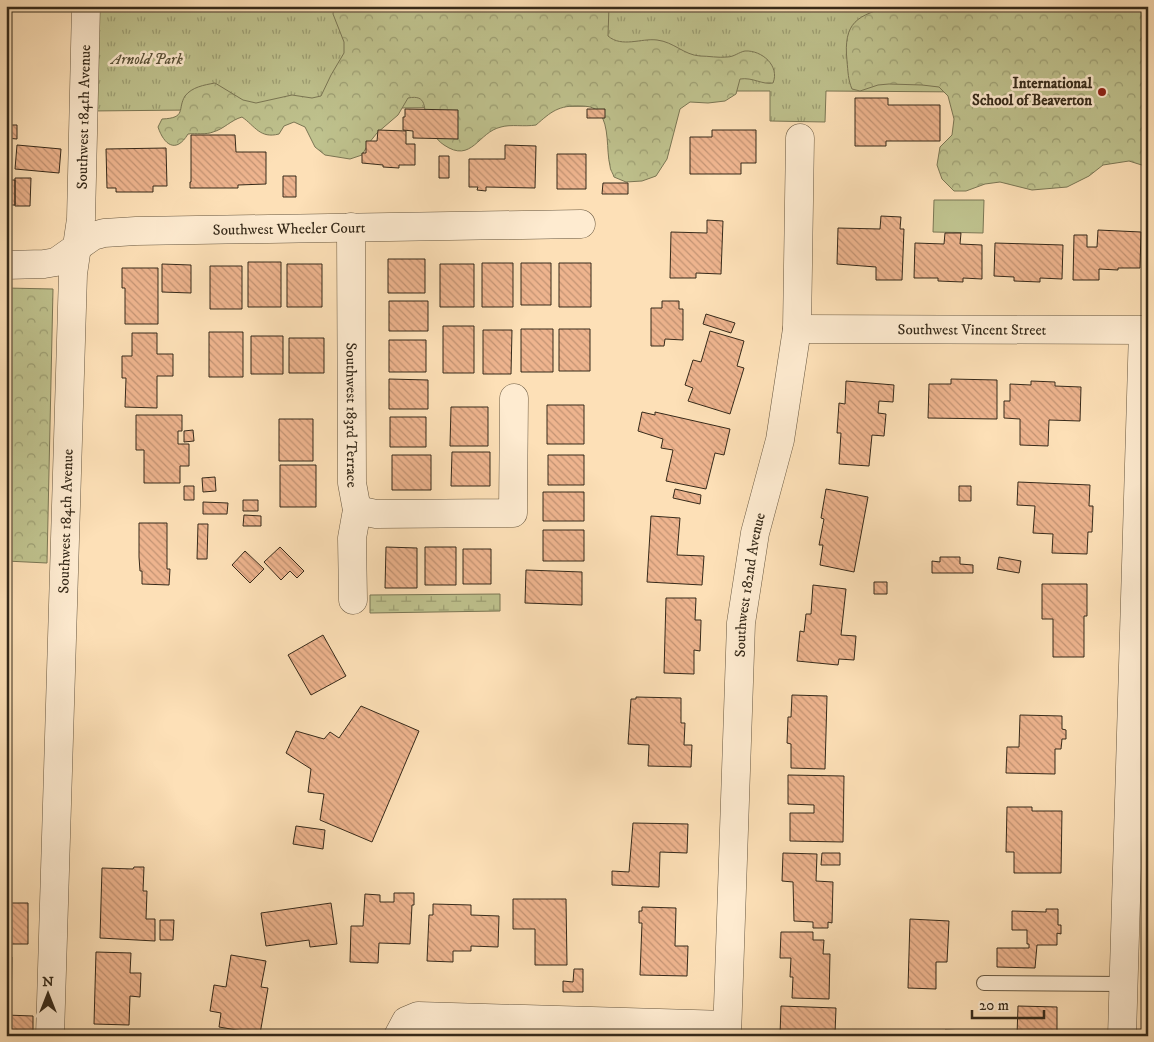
<svg xmlns="http://www.w3.org/2000/svg" width="1154" height="1042" viewBox="0 0 1154 1042" font-family="'IM FELL DW Pica',serif">
<style>
.grass{fill:url(#grass-tufts);stroke:#7a7654}
.forest{fill:url(#forest-crowns);stroke:#7a7654}
.wetland{fill:url(#wetland-marsh);stroke:#7a7654}
.pitch{fill:#bfc28e;stroke:#7a7654}
.building{fill:url(#building-back-hatch);stroke:#362a1a}
.lines{fill:none;stroke-linecap:round;stroke-linejoin:round}
.service-casing{stroke:#685841;stroke-width:16}
.minor-casing{stroke:#685841;stroke-width:29}
.service{stroke:#feebd0;stroke-width:14}
.minor{stroke:#feebd0;stroke-width:28}
.poi-dot{fill:#8f2418;stroke:#feebd0;stroke-width:2}
.labels{text-anchor:middle;dominant-baseline:central;stroke-width:5;stroke-linejoin:round;paint-order:stroke}
.park-label{font-size:15px;font-style:italic;fill:#585037;stroke:#feebd0}
.poi-label{font-size:15px;font-weight:bold;fill:#362a1a;stroke:#feebd0;text-anchor:end}
.street-label{font-size:15px;fill:#362a1a;stroke:#feebd0}
</style>
<defs>
<pattern id="grass-tufts" width="24" height="20" patternUnits="userSpaceOnUse" patternTransform="scale(1.25)"><rect width="24" height="20" fill="#bfc28e"/><path d="M3 7l-1-3M5 7V3M7 7l1-3M15 17l-1-3M17 17v-4M19 17l1-3" fill="none" stroke="#9c9e73"/></pattern>
<pattern id="forest-crowns" width="20" height="18" patternUnits="userSpaceOnUse" patternTransform="scale(1.25)"><rect width="20" height="18" fill="#bfc28e"/><path d="M2 6a3 3 0 1 1 6 0M12 15a3 3 0 1 1 6 0" fill="none" stroke="#9c9e73"/></pattern>
<pattern id="wetland-marsh" width="20" height="14" patternUnits="userSpaceOnUse" patternTransform="scale(1.25)"><rect width="20" height="14" fill="#bfc28e"/><path d="M1 5h8M5 5V1M11 12h8M15 12V8" fill="none" stroke="#9c9e73"/></pattern>
<pattern id="building-back-hatch" width="6" height="6" patternUnits="userSpaceOnUse" patternTransform="scale(1.25)"><rect width="6" height="6" fill="#eeb48e"/><path d="M-1 5l2 2M0 0l6 6M5-1l2 2" fill="none" stroke="#c29373"/></pattern>
</defs>
<rect width="100%" height="100%" fill="#fde0b7"/>
<filter id="stains"><feTurbulence type="fractalNoise" baseFrequency=".004" numOctaves="4"/><feColorMatrix values="0 0 0 0 .2 0 0 0 0 .09 0 0 0 0 .02 0 0 0 .5 -.17"/></filter>
<radialGradient id="worn" r=".72"><stop offset=".6" stop-color="#630" stop-opacity="0"/><stop offset="1" stop-color="#630" stop-opacity=".3"/></radialGradient>
<path class="grass" d="M93 6H1059L967 92 826 91 825 122 770 121V91H603L602 106 90 111Z"/>
<path class="forest" d="M334 6H609L608 36C622 48 641 38 657 40 674 42 684 55 700 56 709 56 718 58 727 57 734 57 739 52 745 51 762 50 780 66 773 83 762 85 753 77 740 79L736 94 725 101 708 103 690 102 680 109 667 159 656 176 642 181 626 182 614 177C613 173 610 170 610 166 606 150 610 126 599 112 594 107 587 106 581 106 558 105 551 112 536 125 524 127 511 124 501 127 478 132 472 164 444 145 435 139 431 130 427 120 423 109 428 94 408 98L398 115 377 133 369 143 362 155 350 159 325 155 315 147 305 127 294 122 284 126 279 134C260 139 255 126 242 117 231 120 224 129 213 132 206 135 196 133 188 134 176 154 164 145 158 127L162 119C187 118 177 109 185 96 192 87 204 85 215 83L243 100 256 103 292 95 312 98 321 96 331 75 344 53V42L333 14Z
M893 6H1148V167L1129 161 1103 165 1089 176 1067 187 1032 190 1000 182 985 184 966 191H954L942 179 937 165 940 147 952 135 954 119 948 96 939 87 922 85 889 84 878 85 860 91 852 89C848 80 848 71 847 61 843 22 857 15 893 6Z
M6 288 53 289 47 563 6 561Z"/>
<path class="wetland" d="M500 594V611L370 613V595Z"/>
<path class="pitch" d="M934 200H984L983 233 933 232Z"/>
<path class="building" d="M6 9H9V53H6Z
M855 98H888V105H940V141H886V146H855Z
M405 109 458 110V139L413 138V131L403 130V117H405Z
M587 109H605V118H587Z
M6 125H17V139L6 138Z
M378 130 406 131V144H415V165H399V168L383 167V165L362 163V153H366V141H377Z
M712 130H756V163H741V174H690V137H712Z
M191 135H235L236 152H266V184L238 185V188H190V182H191Z
M17 145 61 149 59 173 15 169Z
M505 145 536 146 535 188 486 187V191L477 190 478 187H469V159H505Z
M166 148 167 186H153V192H116V188H107L106 149Z
M557 154H586V189H557Z
M439 156H449V178H439Z
M283 176H296V197H283Z
M15 178H31L30 206H15Z
M6 180H15V205H6Z
M603 183H628V194H602Z
M881 216 901 217 900 229H904L902 280H876V267L837 264 838 228 880 229Z
M707 220 723 221 721 274 696 273V278H670L671 232 707 233Z
M1098 230 1141 232 1140 268H1118V270L1099 269V280H1073L1074 235H1087V247H1097Z
M945 233H961L960 244 982 245V279L963 278V282L938 281V278H914L915 243 944 244Z
M995 243 1063 245 1062 279 1040 278V282L1014 281V277L994 276Z
M388 259H425V293H388Z
M248 262H281V307H248Z
M482 263H513V307H482Z
M521 263H551V305H521Z
M559 263H591V307H559Z
M162 264 191 265V293L162 292Z
M287 264H322V307H287Z
M440 264H474V307H440Z
M210 266H242V309H210Z
M122 268H158V324H125V288H122Z
M389 301H428V331H389Z
M662 301H679V309H683V340L665 339 664 346H651V308H662Z
M706 314 735 323 731 333 703 324Z
M443 326H474V373H443Z
M521 329H553V372H521Z
M559 329H590V371H559Z
M483 330H512L511 374H483Z
M710 331 744 341 737 366 744 368 730 414 688 401 693 388 685 385 693 360 701 362Z
M209 332H243V377H209Z
M132 333H157V354H173V376H157V408L125 407 126 378H122V356H132Z
M251 336H283V374H251Z
M289 338H324V373H289Z
M389 340H426V372H389Z
M389 379 428 380V409H389Z
M951 379 997 380V419L928 418 929 384H951Z
M846 381 894 385 893 402 879 401 878 413 886 414 884 436 872 435 869 466 839 464 841 433H837L839 403 845 404Z
M1031 381 1055 382V386L1081 387 1080 421 1049 420 1048 446 1020 445V419L1004 418V401H1010V384L1031 385Z
M547 405H584V444H547Z
M451 407H488V446H450Z
M642 412 655 415V412L730 429 724 455 715 453 706 489 666 481 673 450 661 448 663 439 638 431Z
M136 415H182V431H178V444H189V466H180V483H144V450H136Z
M390 417H426V447H390Z
M279 419H313V461H279Z
M193 430 194 441 184 442V431Z
M452 452H490V486H451Z
M392 455H431V490H392Z
M548 455H584V485H548Z
M280 465H316V507H280Z
M215 477 216 491 203 492 202 478Z
M1018 482 1090 485 1089 506H1093V509L1092 532H1088L1087 554 1052 553 1053 534 1033 533 1035 506 1017 505Z
M184 486H194V500H184Z
M959 486H971V501H959Z
M675 489 701 495 700 504 673 498Z
M826 489 868 497 854 572 820 565 823 545H819L824 519 821 518Z
M543 492H584V521H543Z
M243 500H258V511H243Z
M203 502 228 503 227 514H203Z
M244 515 261 516V526H243Z
M651 516 680 518 677 555 704 556 702 585 647 582Z
M139 523H167V569H170L169 585 142 584V571H140L139 557Z
M198 524H208L207 559H197Z
M543 530H584V561H543Z
M280 547 304 571 297 578 290 571 281 580 264 562Z
M386 547 417 548V588H385Z
M425 547H456V585H425Z
M463 549H491V584H463Z
M245 551 264 569 250 583 232 565Z
M940 557H960V564L973 565V573H932V561L940 562Z
M999 557 1021 561 1019 573 997 569Z
M526 570 582 572V605L525 603Z
M874 582H887V594H874Z
M1042 584H1087V616H1084V657H1053V619H1042Z
M813 585 846 589 841 635 856 636 854 660 839 659 838 665 797 661 800 631 804 632 806 614H811Z
M666 598H696L695 620H701V622L700 651 694 650V674L664 673Z
M323 635 346 676 311 695 288 655Z
M792 695 827 696 825 769 791 768V744L787 743 788 717H791Z
M636 697 681 698V723H685L684 745H692L691 767 648 766 649 745 628 744 631 699H636Z
M361 706 419 731 372 842 320 820 324 794 308 792 311 769 286 753 296 731 324 739 330 732 339 738Z
M1020 715 1062 716V729L1066 730V739H1062L1061 749H1055V774L1006 773 1007 747H1019Z
M788 775 844 776 843 842 790 841V813H814V805L788 804Z
M1007 807H1032V811H1062L1061 873H1014V852H1006Z
M633 823 688 824 687 853 660 852 659 887 612 885V871L629 872Z
M296 826 325 830 323 849 293 844Z
M783 853 817 854 816 881 833 882 832 923 828 922V928H813V922L794 921 793 882 782 881Z
M822 853H840V865H821Z
M134 867H144L143 891H147L146 919H155V941L100 938 102 868 133 869Z
M394 893H414V905H412L410 944 379 943 378 963 350 962 351 926H363L365 894 380 895V902H394Z
M513 899H566L567 965H535V929H513Z
M6 903H28V944H6Z
M331 903 337 944 310 947 309 940 266 946 261 913Z
M433 904 471 905V915L499 916 498 947 471 946V951H453V962L427 961 429 915H433Z
M642 907 676 908 675 946H688L687 976 640 975 642 923H639V911H642Z
M1046 909H1058V925H1061V934L1057 933V945H1037L1035 968 997 967V948H1029V944H1027V930H1012V911L1046 912Z
M910 919 949 921 947 962H936V989L908 988Z
M160 920H174L173 940H160Z
M781 932H813V940H824L823 954H830L829 999 792 998 793 977H790L791 958H780Z
M96 952 131 953 130 973H141L140 997 130 996 129 1025 94 1024Z
M231 955 266 961 261 987 268 988 260 1034 219 1027 221 1013 210 1011 214 985 226 987Z
M6 957H12L11 1005H6Z
M574 969H583V992H563V981L573 982Z
M781 1006 836 1008 835 1034H848V1036L780 1035Z
M1018 1006 1057 1007V1034L1017 1036Z
M6 1015 33 1016V1036H6Z
M945 1030 987 1032V1036H945Z
M887 1034 929 1036H887Z"/>
<g class="lines">
<defs>
<path id="service" d="M984 983 1124 984"/>
<g id="minor">
<path id="s1" d="M351 227 352 483 357 510 352 538 353 600"/>
<path id="s2" d="M6 265 44 264 56 262 93 236 104 233 136 231 581 224"/>
<path id="s3" d="M797 329 1148 330"/>
<path d="M357 510 376 514 513 513 514 398"/>
<path id="s4" d="M50 1036 73 274 81 219 86 6"/>
<path d="M398 1036 406 1021 418 1016 727 1025"/>
<path id="s5" d="M727 1036 741 623 755 533 780 440 797 329 800 138"/>
<path d="M1122 1036 1143 330"/>
</g>
</defs>
<use href="#service" class="service-casing"/>
<use href="#minor" class="minor-casing"/>
<use href="#service" class="service"/>
<use href="#minor" class="minor"/>
</g>
<circle class="poi-dot" cx="1102" cy="92" r="5"/>
<g class="labels">
<g class="park-label">
<text x="147" y="59">Arnold Park</text>
</g>
<g class="poi-label">
<text x="1092" y="83">International<tspan x="1092" dy="17">School of Beaverton</tspan></text>
</g>
<g class="street-label">
<text stroke="none"><textPath href="#s4" startOffset="920">Southwest 184th Avenue</textPath></text>
<text stroke="none"><textPath href="#s2" startOffset="292">Southwest Wheeler Court</textPath></text>
<text stroke="none"><textPath href="#s3" startOffset="175">Southwest Vincent Street</textPath></text>
<text stroke="none"><textPath href="#s1" startOffset="188">Southwest 183rd Terrace</textPath></text>
<text stroke="none"><textPath href="#s4" startOffset="515">Southwest 184th Avenue</textPath></text>
<text stroke="none"><textPath href="#s5" startOffset="452">Southwest 182nd Avenue</textPath></text>
</g>
</g>
<rect width="1154" height="1042" fill="none" stroke="#fde0b7" stroke-width="25"/>
<rect x="8" y="8" width="1139" height="1027" fill="none" stroke="#362a1a" stroke-width="2.5"/>
<rect x="12" y="12" width="1129" height="1017" fill="none" stroke="#362a1a"/>
<g transform="translate(48 994)" stroke="#feebd0" stroke-width="4" paint-order="stroke">
<path d="M0-4L9 19L0 12L-9 19Z" fill="#362a1a"/>
<text y="-8" font-size="14" font-weight="bold" text-anchor="middle" fill="#362a1a">N</text>
</g>
<path d="M972 1010v8h72v-8" fill="none" stroke="#362a1a" stroke-width="2.5"/>
<text x="979" y="1010" font-size="15" fill="#362a1a" stroke="#feebd0" stroke-width="4" paint-order="stroke">20 m</text>
<rect width="100%" height="100%" filter="url(#stains)"/>
<rect width="100%" height="100%" fill="url(#worn)"/>
</svg>
